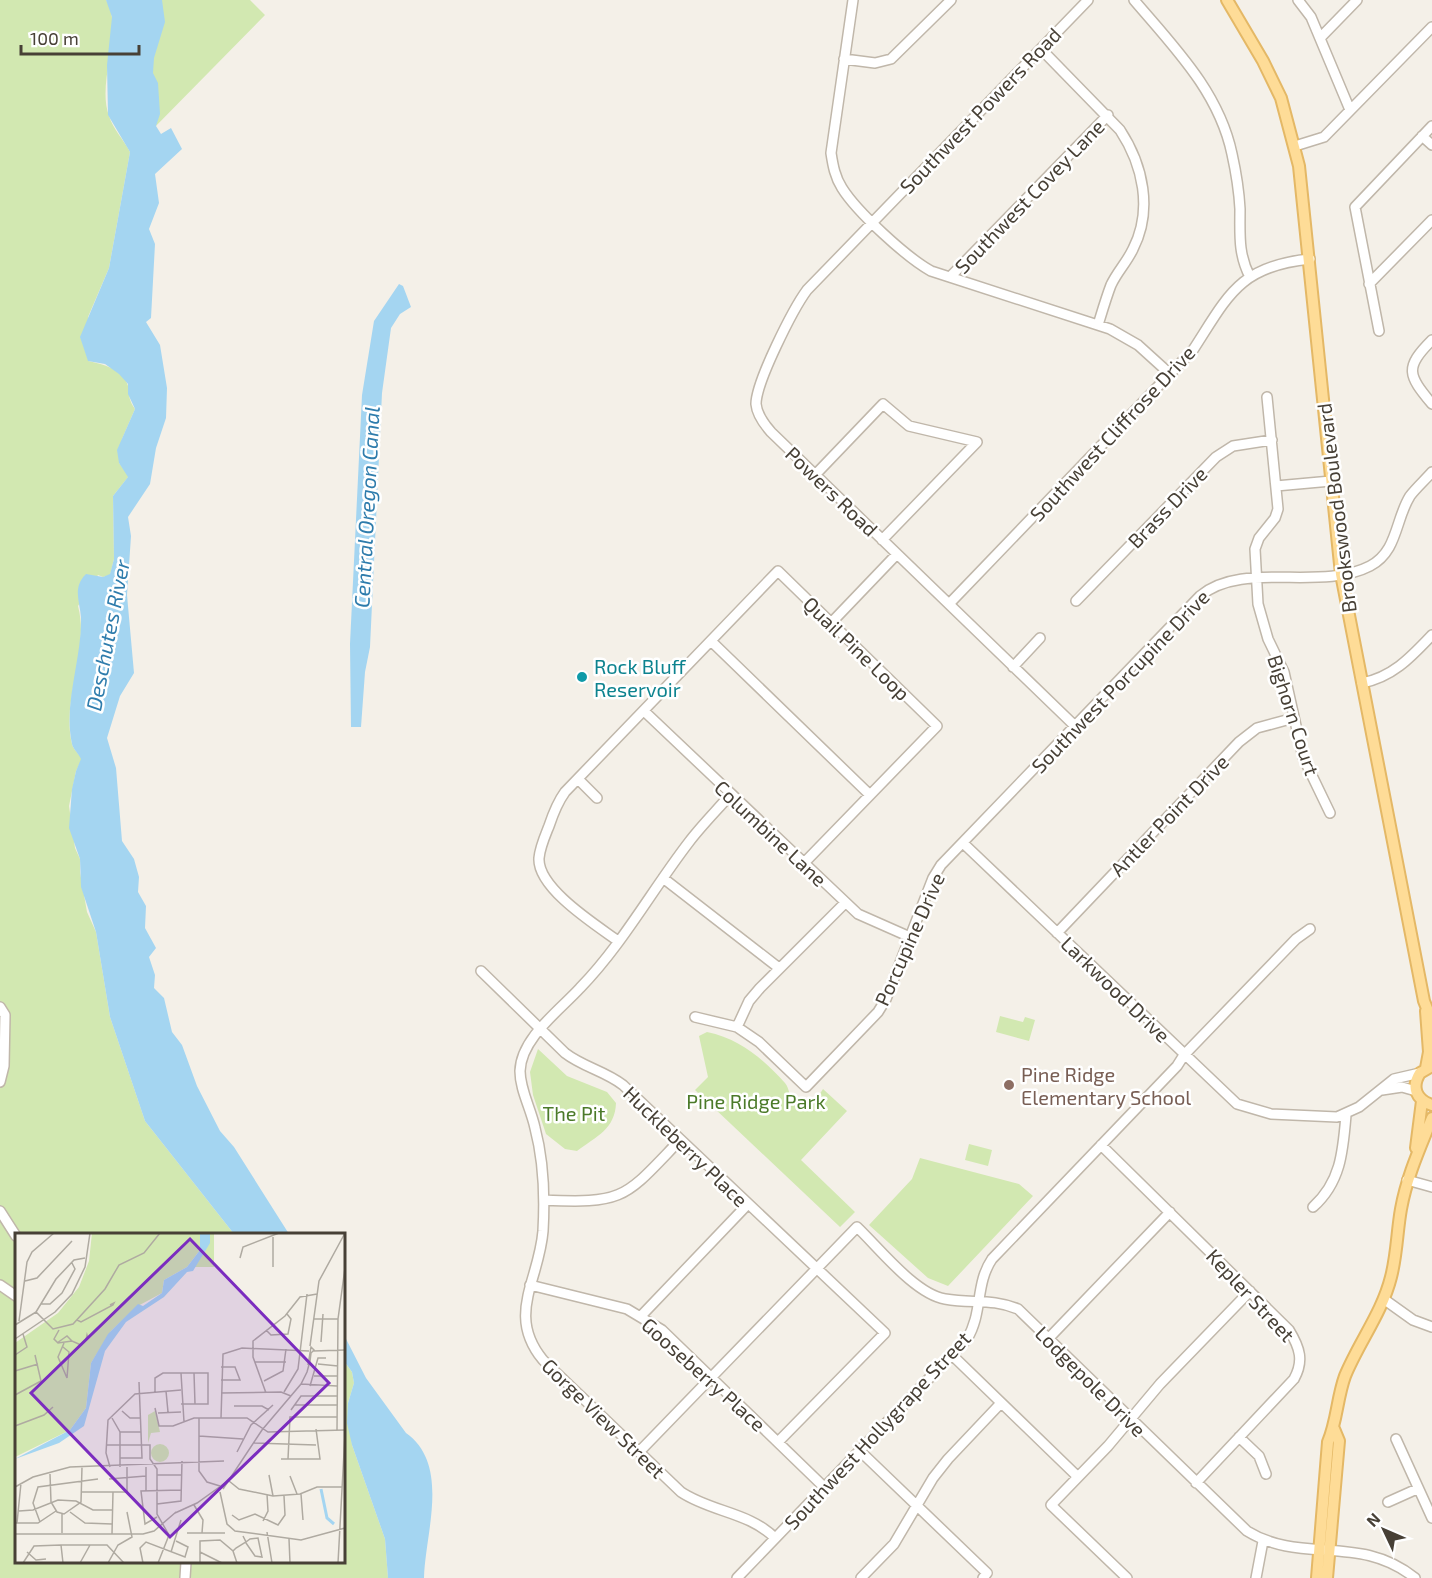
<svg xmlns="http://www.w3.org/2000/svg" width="1432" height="1578" viewBox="0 0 1432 1578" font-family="'Exo 2',sans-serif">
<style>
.green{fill:#d2e8b1}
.water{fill:#a4d5f1}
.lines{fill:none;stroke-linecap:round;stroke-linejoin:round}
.minor-casing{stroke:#c0b7aa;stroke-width:12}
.major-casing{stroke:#e4b866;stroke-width:14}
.minor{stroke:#fff;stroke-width:9}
.major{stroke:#fedc97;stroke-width:10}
.culture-dot{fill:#0f9aa8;stroke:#fff;stroke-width:2}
.education-dot{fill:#8d6e63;stroke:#fff;stroke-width:2}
.labels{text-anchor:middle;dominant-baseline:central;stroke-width:5;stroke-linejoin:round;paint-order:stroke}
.street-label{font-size:20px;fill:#474036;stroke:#fff}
.culture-label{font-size:20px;fill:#0d838f;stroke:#fff;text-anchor:start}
.education-label{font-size:20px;fill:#785e54;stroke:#fff;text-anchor:start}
.park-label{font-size:20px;fill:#4b7a29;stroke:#fff}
.water-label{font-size:21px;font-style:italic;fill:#2e7cac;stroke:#fff}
.inset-river{fill:none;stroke:#a4d5f1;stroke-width:3}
.inset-road{fill:none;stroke:#afaaa1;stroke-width:1.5}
.view{fill:#7b2cbf;fill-opacity:0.15;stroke:#7b2cbf;stroke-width:3}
.inset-edge{fill:none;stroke:#474036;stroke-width:3}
</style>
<rect width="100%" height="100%" fill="#f4f0e8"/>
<path class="green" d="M0 0H106C125 30 96 81 109 116 113 129 124 140 130 152L109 268 88 317V361C102 364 124 369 128 386 129 395 129 401 135 409L122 439 119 463 129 476 113 496 114 559 110 575 103 577 98 575 78 606C90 651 61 699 72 744 73 749 79 754 82 759L76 771 69 806 75 848 80 859V872L87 912 96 932 110 1017 145 1121 234 1234H16V1562H344V1361L352 1372 354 1383 348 1403 352 1445 385 1539 388 1578H0Z
M142 0H250L265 15 150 132Z
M1000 1016 1023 1022 1025 1017 1035 1020 1029 1041 996 1032Z
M707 1032C740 1039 762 1058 785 1083 790 1089 788 1097 796 1102 802 1106 808 1105 814 1103L823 1089 847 1111 801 1160 855 1212 840 1227 695 1090 708 1077 699 1036Z
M538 1049 567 1076 607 1092 616 1103C615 1129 597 1136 577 1151L565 1149 546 1134 533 1095 530 1072Z
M969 1144 992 1150 988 1166 965 1160Z
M920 1158 1019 1184 1033 1196 948 1286 928 1278 869 1225 912 1179Z"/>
<path class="water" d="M106 0H162L165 22 154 58 153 73 158 83 160 114 156 126 161 134 171 128 182 149 155 174 159 203 149 229 155 244 151 318 146 322 160 345 167 388 166 418 156 448 150 484 128 517 131 536 127 595 134 673 120 696 107 738 116 768 122 841 134 859 139 877 138 892 146 906 145 928 156 948 149 957 155 975 154 988 164 998 172 1032 182 1045 197 1086 220 1131 234 1147 289 1234H234L145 1121 110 1017 96 932 81 887 80 859 69 828 72 789 76 771 81 759C79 754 73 749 72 744 63 703 82 659 81 618 80 601 72 588 86 574L103 577 110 574 114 559 113 496 128 477 119 463 117 450 135 409 128 394V384L119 374 105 364 88 361 80 337 109 268 130 152 108 115 107 65 112 17Z
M399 284 403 286 411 307 400 314 391 328 382 393 370 647 365 672 361 727H351L350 644 362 395 374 321Z
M344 1335 366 1378 406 1433C451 1465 425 1533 424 1578H388L385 1539 352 1445 347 1423 348 1403 354 1383 352 1372 344 1361Z"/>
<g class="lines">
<defs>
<path id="minor" d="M853 0 831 153C833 166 835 177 842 188 857 212 906 257 931 271L1110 329 1138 345 1170 374
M1134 0C1174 47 1219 92 1232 154 1236 172 1239 191 1240 209 1240 234 1238 254 1250 277
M1298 0 1311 17 1350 110
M1320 38 1357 0
M1041 49 1120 130C1143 165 1153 210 1133 249 1127 262 1117 272 1111 285 1106 298 1102 312 1098 325
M844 59 875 63 891 59 951 0
M1422 136 1432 145
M1295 146 1324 137 1432 27
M950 277 1108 115
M1369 284 1432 220
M1379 331 1355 207 1432 126
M1432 340C1404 368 1408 375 1432 404
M1267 397 1278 509 1275 518 1259 538 1255 549 1258 604 1268 639 1284 672 1303 757 1330 813
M815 475 883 404 909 426 977 442 882 540
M1276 486 1331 481
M1076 601 1216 457 1233 446 1272 440
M949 604 1193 350C1228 296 1239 266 1310 259
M831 623 897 554
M711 641 870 795
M1013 667 1040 638
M1362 683C1393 677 1411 657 1432 635
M644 711 858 914 910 937
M1075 726 771 432C764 424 757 415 756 404 756 382 793 309 807 290L1088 0
M578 779 597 798
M730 795C717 810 701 826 689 842 652 890 622 945 580 988 560 1010 521 1038 520 1071 520 1090 531 1109 535 1128 544 1162 545 1196 543 1231 539 1281 506 1315 543 1360L681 1492C711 1512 749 1512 775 1538
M963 843 1237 1104 1271 1114 1337 1117 1359 1107 1394 1079 1420 1073
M663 878 779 968
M1057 933 1239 742 1257 728 1294 718
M618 941C596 925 537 888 539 858 540 847 545 836 549 826 553 814 557 803 565 792L778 571 937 726 804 863
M481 971 565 1053C583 1067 605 1071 623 1085L885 1333 778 1442
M0 1007 5 1015 4 1066 0 1082
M695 1017 737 1027 759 1042 806 1087 878 1012 886 999 933 878 941 865 1200 596C1243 560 1320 592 1370 566 1398 551 1395 520 1410 496 1416 488 1425 480 1432 472
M737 1027 749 1001 760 988 845 903
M1382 1090 1402 1087 1416 1091
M1101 1145 1289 1330C1300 1348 1304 1361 1294 1379L1196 1483
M1407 1180 1432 1187
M544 1200C626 1204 625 1197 680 1140
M1313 1207C1341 1182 1343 1151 1346 1115
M0 1211 16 1236
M0 1285 16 1296
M530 1285 627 1309 662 1330 824 1487
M1385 1300 1413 1320 1432 1327
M641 1316 748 1204
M1048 1339 1170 1212
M952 1355 1078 1477
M1239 1437 1259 1456 1266 1474
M1396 1439 1432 1518
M860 1451 987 1573 983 1578
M639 1452 857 1227C879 1248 915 1294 945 1299 973 1304 991 1298 1018 1309L1247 1531C1302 1565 1359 1533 1415 1578
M1388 1502 1417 1489
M185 1578 186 1562
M737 1578 967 1339C983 1313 975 1284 992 1259L1177 1066 1184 1055 1296 939 1310 929
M861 1578 894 1544 933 1478 948 1459 1001 1403
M1127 1578 1051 1505 1108 1446 1160 1384 1250 1291
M1256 1578 1263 1541"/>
<path id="major" d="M1227 0 1263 61 1281 98 1299 166 1341 574 1424 1001 1432 1021
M1426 1011 1429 1052 1426 1068
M1432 1066 1420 1073C1411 1087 1416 1100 1432 1105
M1416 1148 1422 1101
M1317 1578 1328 1442C1337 1421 1337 1398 1345 1376 1359 1342 1382 1313 1391 1277 1397 1254 1397 1231 1401 1209 1407 1176 1420 1148 1432 1118
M1327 1578 1339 1441 1334 1429"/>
</defs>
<use href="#minor" class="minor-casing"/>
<use href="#major" class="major-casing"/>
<use href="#minor" class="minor"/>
<use href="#major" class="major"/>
</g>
<circle class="culture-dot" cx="582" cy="677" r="6"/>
<circle class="education-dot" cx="1009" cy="1085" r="6"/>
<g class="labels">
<g class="street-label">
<text transform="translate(980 110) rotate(-46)">Southwest Powers Road</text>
<text transform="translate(1029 196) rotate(-46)">Southwest Covey Lane</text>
<text transform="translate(1112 433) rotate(-47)">Southwest Cliffrose Drive</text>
<text transform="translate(832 491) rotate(44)">Powers Road</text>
<text transform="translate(1167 507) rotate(-46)">Brass Drive</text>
<text transform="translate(1336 508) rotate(-97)">Brookswood Boulevard</text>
<text transform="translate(857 648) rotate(44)">Quail Pine Loop</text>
<text transform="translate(1120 681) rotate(-46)">Southwest Porcupine Drive</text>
<text transform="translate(1294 715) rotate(72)">Bighorn Court</text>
<text transform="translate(1169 815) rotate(-46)">Antler Point Drive</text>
<text transform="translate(771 833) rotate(43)">Columbine Lane</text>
<text transform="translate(909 939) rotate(-66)">Porcupine Drive</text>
<text transform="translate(1116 989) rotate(44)">Larkwood Drive</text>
<text transform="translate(686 1146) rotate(44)">Huckleberry Place</text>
<text transform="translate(1251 1295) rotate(47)">Kepler Street</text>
<text transform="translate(704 1374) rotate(42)">Gooseberry Place</text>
<text transform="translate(1091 1381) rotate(45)">Lodgepole Drive</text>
<text transform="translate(604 1418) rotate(44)">Gorge View Street</text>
<text transform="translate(877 1430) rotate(-47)">Southwest Hollygrape Street</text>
</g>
<g class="culture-label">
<text x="594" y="666">Rock Bluff<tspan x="594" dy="23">Reservoir</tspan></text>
</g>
<g class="education-label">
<text x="1021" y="1074">Pine Ridge<tspan x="1021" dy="23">Elementary School</tspan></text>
</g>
<g class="park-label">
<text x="756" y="1101">Pine Ridge Park</text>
<text x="574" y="1113">The Pit</text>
</g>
<g class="water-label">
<text transform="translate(366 507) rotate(-87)">Central Oregon Canal</text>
<text transform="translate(107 635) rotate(-79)">Deschutes River</text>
</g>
</g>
<g transform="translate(15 1233)">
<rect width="330" height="330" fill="#f4f0e8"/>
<path d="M77 0H185V17L172 34 149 47 147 60 121 74 96 98 76 130 71 175 55 197 0 224V110L43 80 64 54 74 28ZM194 0H199V34H176ZM140 178 145 199 136 200 133 210V182ZM136 220a9 9 0 1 1 18 0a9 9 0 1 1-18 0Z" fill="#d2e8b1"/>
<path d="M185 0H195V10L178 38 172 39 149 64 111 89 90 118 69 193 44 210 0 226 55 197 71 175 76 130 93 101 123 71 128 73 147 60 149 47 172 34 185 17Z" fill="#a4d5f1"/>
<path class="inset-river" d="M306 256 312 285 319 291"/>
<path class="inset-road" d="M225 25 228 14 264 0M258 34V4M10 48 22 45 57 8M26 71H35L47 60 60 36 57 30M21 79 41 46 59 27 70 25M299 86H323M62 87 66 89 98 72 99 70 95 72M4 88 12 29 17 19 39 0M0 92 21 79 38 96 58 91 90 56 104 32 129 20 145 0M44 97 39 106 43 110 57 108 66 112 73 105 72 102 71 107M251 97 256 102 273 101 276 86 272 81M0 106 40 79 57 61 70 34 75 0M306 109 308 81M42 110 52 103 57 108M295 113 304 48 330 0M48 114 54 119 52 145 43 124 49 110M298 118 330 117M0 122 12 114 8 101M240 129H271M303 131 323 133M206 134H220L225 147H206M0 138 23 131M166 140 169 189M179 140 180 171M299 143H322M249 148 268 138 271 116M286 151 322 153M295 153 303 125H311M151 158 153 179M269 159 283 136 292 61M140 160V145L148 140H193V171H166M206 160 266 159 276 163M251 160 238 124V108L270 83 285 64 302 61M0 162 26 148 20 122M280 172H322M219 173H247L254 177M140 175 144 193H158L179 185H232L253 199 330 197M276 177 286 163H322M107 178 115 185H126M143 180 166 179M97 185 105 199V234M184 185V238L192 249 205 253M206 185 208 121 227 115 294 118M0 193 29 182 38 174M322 197 323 86 330 35M105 199H126M184 203 228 206M239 210 301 212M91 212H135V226L142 236V281L154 302 143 330M222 219 236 192 258 172M105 225H127L124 149M266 226H305L301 196M273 226 275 184H322M95 234 91 220 93 187 120 161 166 157M131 234V258M35 241 36 269 42 279 49 281 66 269 67 234M142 242H167M254 242 258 263M275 243 282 261M94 246 131 243M214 248 224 256 258 263 285 261 302 254H327M0 254 18 244 55 234 209 228M208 256 247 197 286 151 292 139 295 128 296 120 299 117 296 114 293 132M67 259H112V234M205 259 212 291 220 298 286 307 330 295M286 261 288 287M142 271 166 268 167 228M179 272 188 287 187 300M4 278 18 277 43 267 61 268 78 277H97M55 279 70 290 97 291M160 280 182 270 210 250M47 281V300M217 282 224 287 240 281 263 292 270 282 269 263M142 284 130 291 126 258 166 257M248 288 253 278 252 261M25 289 18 270 23 254 83 246M0 290H23L41 278M2 290 6 250M252 299 257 330M172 300H210M0 301H128L139 298 161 279M97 301 98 259M274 306 275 330M46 312 48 330M218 318 221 315 231 309 235 306 243 305 247 324 240 323 231 310V309L228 303M12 319 21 327 31 326M156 319 166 287M185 319 207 330M8 330 19 313 46 312H92L109 330M65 330 75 312M93 330 103 312 117 304 112 279M128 330 125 315 131 309 170 324 173 314 161 308M185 330V308L205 307 218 318 222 330M323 330 330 201"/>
<path class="view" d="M175 6 314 150 155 304 16 160Z"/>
<rect width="330" height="330" class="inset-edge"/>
</g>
<g transform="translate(1384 1530) rotate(314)" stroke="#ffffff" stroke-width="4.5" paint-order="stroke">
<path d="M0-4.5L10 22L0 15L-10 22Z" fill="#474036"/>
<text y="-9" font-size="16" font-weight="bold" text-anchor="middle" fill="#474036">N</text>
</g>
<path d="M21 45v9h118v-9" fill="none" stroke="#474036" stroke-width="3"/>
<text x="30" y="45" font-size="18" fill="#474036" stroke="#ffffff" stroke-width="4.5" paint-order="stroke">100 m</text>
</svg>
